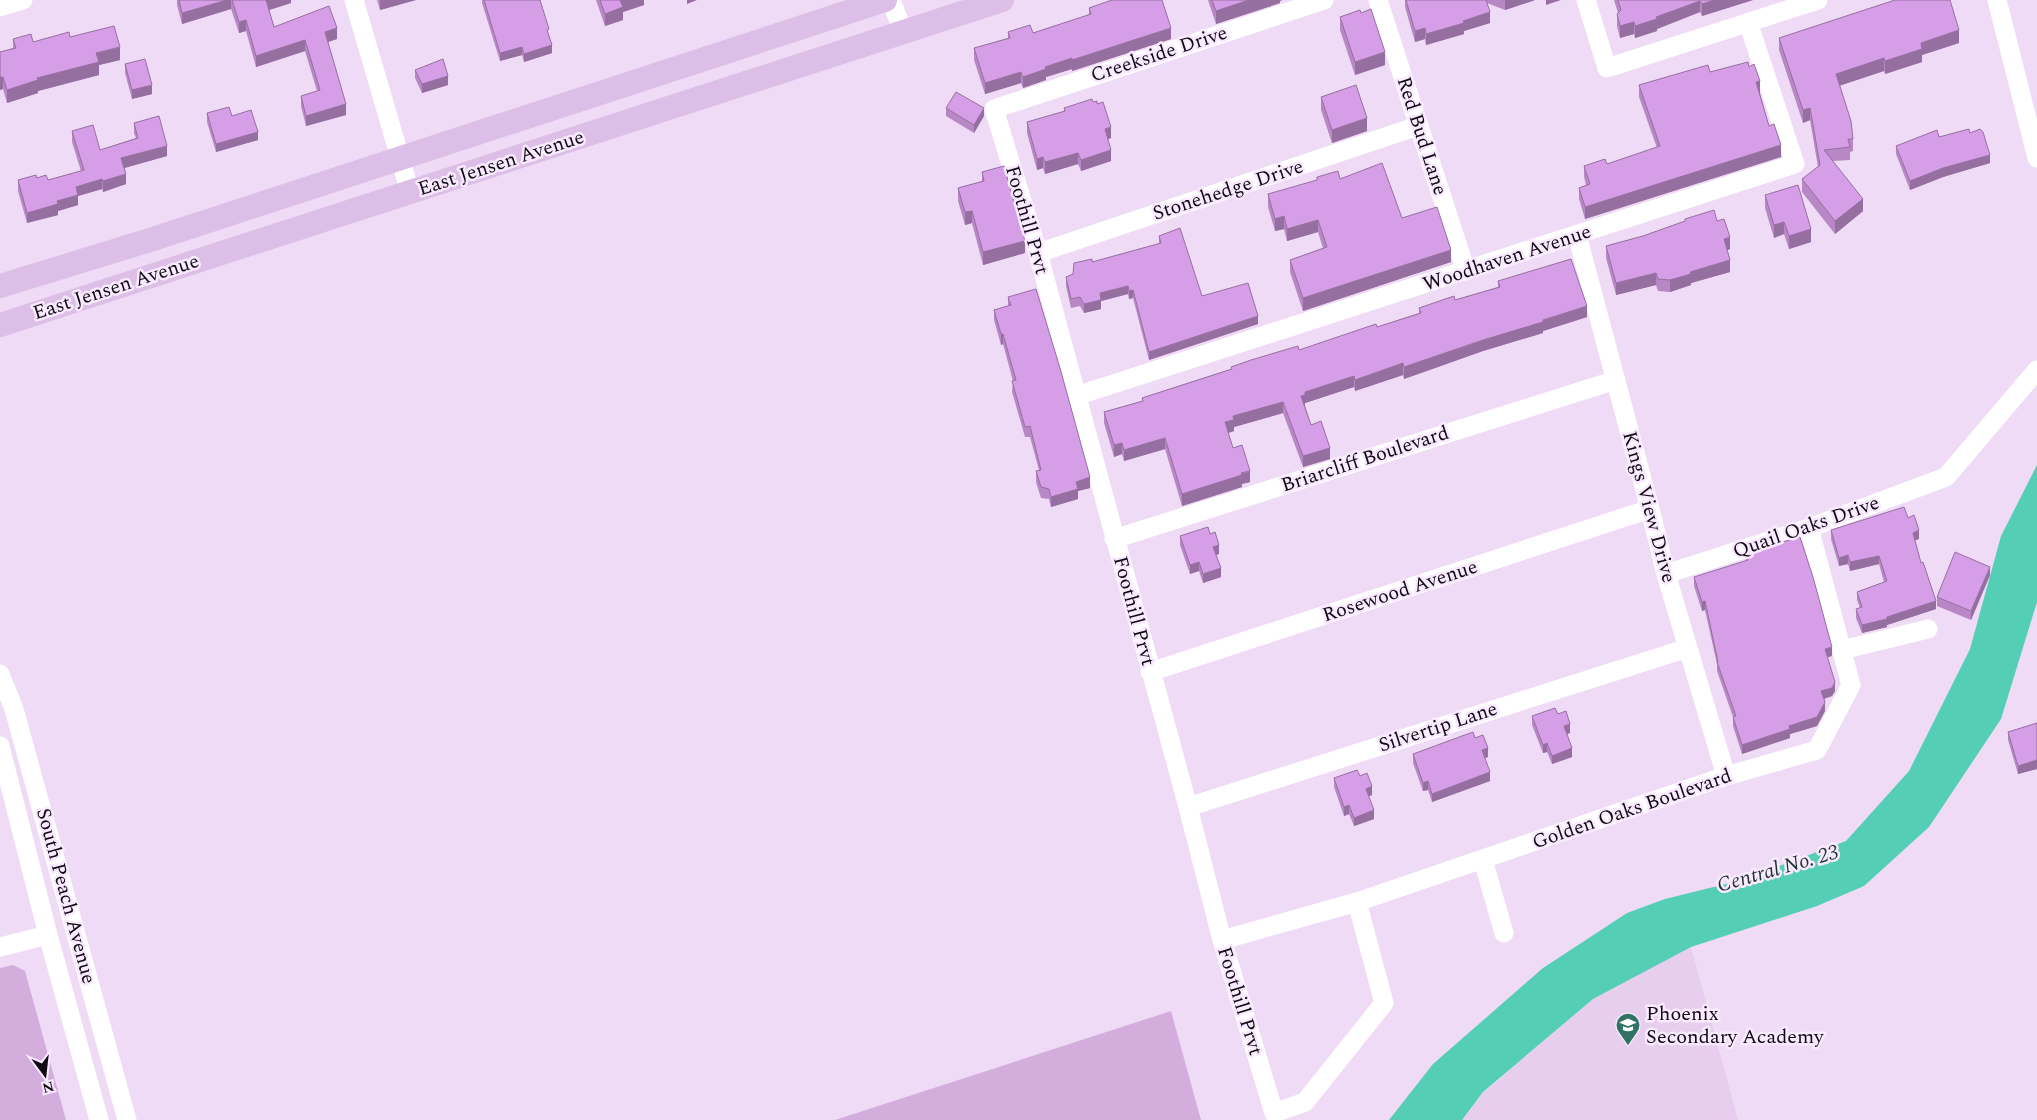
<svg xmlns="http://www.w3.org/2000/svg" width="2037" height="1120" viewBox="0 0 2037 1120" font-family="Spectral,serif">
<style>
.built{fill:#e7ceee}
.green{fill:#d3aedd}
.water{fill:#54cfb6}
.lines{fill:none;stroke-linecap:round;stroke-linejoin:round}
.minor{stroke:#fff;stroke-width:19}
.major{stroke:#ddbee6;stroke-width:24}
.wall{fill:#b888c6}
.shaded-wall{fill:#966fa1}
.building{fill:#d69ee6;stroke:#966fa1}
.labels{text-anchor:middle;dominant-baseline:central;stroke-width:5;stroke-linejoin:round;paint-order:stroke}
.street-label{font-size:20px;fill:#0f0911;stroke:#faeaff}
.poi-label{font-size:20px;fill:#0f0911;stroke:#faeaff;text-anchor:start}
.water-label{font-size:21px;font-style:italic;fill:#1e342e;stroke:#faeaff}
</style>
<rect width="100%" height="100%" fill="#efdbf5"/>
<path class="built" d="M1691 947 1738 1120H1462L1483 1093 1593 999Z"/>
<path class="green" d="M13 965 25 971 66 1120H0V968Z
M1171 1011 1201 1120H835Z"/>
<path class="water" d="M2037 465V602L2001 719 1929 827 1864 886 1817 906 1691 947 1593 999 1483 1092 1462 1120H1389L1433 1064 1543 968 1627 913 1665 899 1742 880 1846 841 1909 771 1970 649 2001 536Z"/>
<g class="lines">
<path class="minor" d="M354 0 410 192
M891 0 903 32
M1324 0 994 109 1038 253 1188 807 1222 940 1274 1113 1305 1102 1384 1003 1357 902
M1378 0 1466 271
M1586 0 1607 68 1818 0
M1997 0 2037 158
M0 7 23 0
M1577 235 1650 509 1666 574 1726 776
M1038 253 1418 126
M1076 396 1795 164 1748 22
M1114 539 1616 380
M1666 574 1809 528 1946 477 2037 370
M1842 650 1928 629
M1150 672 1650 509
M0 674 14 709 127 1120
M0 746 48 935 99 1120
M1188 807 1688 648
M1483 860 1504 933
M1222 940 1357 902 1726 776 1817 750 1851 685 1809 528
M0 947 48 935"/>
<path class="major" d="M0 286 150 240 885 0
M0 325 1002 0"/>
</g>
<path class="wall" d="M177 0H291V3L269 10 274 27 337 39 328 42 346 115 306 126 301 106V96L317 91 305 51 256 67 246 31 239 33 231 9 182 24 177 5Z
M377 0H416L380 10Z
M482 0H540L549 37 552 53 524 62 522 55 500 61 482 3Z
M596 0H644V5L623 12V20L605 26Z
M1208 0H1282L1280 1V3L1216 24Z
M1405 0H1535L1505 10 1487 3 1490 23 1464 31V34L1426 45 1425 39 1415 42 1405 7Z
M1614 0H1753L1702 16 1700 12 1657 29V31L1635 38 1634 34 1620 38 1617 26V14L1618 13Z
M1089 8 1171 39 1072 71V69L1046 77V80L1023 88 1021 83 985 94 974 60V48L1008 38V32L1033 33 1089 15Z
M1361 13 1385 65 1355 75 1340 30V17Z
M70 37 120 60 99 65V75L38 91V93L7 103 3 89 0 90V52L13 48V39L33 42Z
M1779 38 1959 43 1922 55V62L1885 74 1884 71 1840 85 1853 139V151L1850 152V160L1833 161 1863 211 1835 234 1802 192V179L1818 167 1810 120 1803 123 1779 50Z
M125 64 152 94 132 99 125 73Z
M1749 67 1760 93 1769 126 1781 157 1585 219 1579 199V188L1586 185 1584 177V166L1607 164 1657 148 1639 97V85L1710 72Z
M415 70 448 85 422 93 415 78Z
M1321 97 1367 131 1332 143 1321 110Z
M1093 102 1111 138 1108 139 1111 161 1081 171 1078 164 1045 174 1043 168 1037 170 1027 133V122L1064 112V108Z
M946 108 984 116 974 133 946 116Z
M207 113 232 116 258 140 216 152 207 122Z
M134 123 167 156 124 168 126 184 103 192 102 189 78 196V205L58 211V215L27 223 18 191V180L37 178 48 180 81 171 72 142V131L100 150 136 138 134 133Z
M1970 133 1990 163 1943 177 1910 190 1896 154V146L1939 137Z
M982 172 1025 253 983 265 972 223 965 225 958 201V188L982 181Z
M1340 179 1402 218 1451 262 1303 311 1290 272V260L1323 248 1318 232 1287 241 1284 229 1275 231 1268 207V194Z
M1765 195 1811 242 1789 249 1784 234 1774 238 1765 208Z
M1685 219 1717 221 1730 249 1727 250 1730 272 1691 283V285L1670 292 1658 291 1656 285 1616 295 1606 258V246L1643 236 1685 221Z
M1159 236 1202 296 1258 324 1149 360 1133 298 1129 299 1128 294 1101 301V309L1084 313 1080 306 1071 308 1066 286V277L1073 274 1092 262 1159 244Z
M1498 281 1587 317 1543 331V333L1483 351 1404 379 1403 375 1355 391 1354 387 1305 403V406L1311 425 1330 459 1303 467 1283 413 1234 427V431L1228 433 1233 448 1250 482 1242 484V487L1182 506 1165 449 1124 461 1122 454 1114 457 1104 423V412L1142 401V398L1231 369V367L1299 350 1377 327 1419 313V308L1455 300 1498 287Z
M1008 297 1090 488 1078 491V499L1051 507 1049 499 1041 498 1036 482V471L1039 470 1030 437H1025L1012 392 1013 381 1003 344 1001 345 994 320V310L1008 306Z
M1908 518 1919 539 1915 540 1921 563 1936 609 1887 625V627L1862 633 1856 618V609L1860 608 1857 600V592L1884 582 1879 564 1850 571 1848 564 1839 566 1831 539V530Z
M1210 534 1219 554 1216 555 1221 577 1203 583 1199 571 1190 574 1180 545V536Z
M1746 552 1832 656 1827 657 1835 691 1832 696 1823 699 1825 711 1817 726 1790 734V738L1742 754 1733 726V717L1717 671V664L1705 610 1702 611 1694 586V577L1746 561Z
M1990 575 1971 620 1937 606V597Z
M1558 714 1570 733 1567 734 1572 757 1552 764 1547 752 1543 753 1532 725V716Z
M2037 723V769L2018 774 2008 740V732Z
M1475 738 1488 757 1484 758 1490 781 1432 802 1428 790 1423 791 1413 763V754Z
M1360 776 1372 795 1369 796 1374 819 1354 826 1349 814 1344 816 1334 787V778Z"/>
<path class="shaded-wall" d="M227 0H231V9L182 24V13Z
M266 0H291V3L266 11Z
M380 0H416L380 10Z
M620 0H644V5L623 12V20L605 26V14Z
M687 0H697L687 4Z
M1249 0H1282L1280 1V3L1216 24V11Z
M1505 0H1535L1505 10Z
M1546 0H1561L1546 5Z
M1715 0H1753L1702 16V4Z
M1700 1V12L1657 29V31L1635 38V26L1656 17Z
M1490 12V23L1464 31V34L1426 45V34L1463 21Z
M246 20V31L239 33V22Z
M1634 22V34L1620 38V26Z
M337 28V39L325 43V32Z
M1171 28V39L1072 71V60Z
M1425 28V39L1415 42V31Z
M1959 30V43L1922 55V62L1885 74V61L1921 43Z
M305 40V51L256 67V56Z
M552 45V53L524 62V54Z
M120 47V60L99 65V75L38 91V93L7 103V90L96 53Z
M522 47V55L500 61V53Z
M1385 52V65L1355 75V62Z
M1072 58V69L1046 77V80L1023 88V77L1045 67Z
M1884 58V71L1836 87V74Z
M1021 72V83L985 94V83Z
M448 76V85L422 93V84Z
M0 77H3V89L0 90Z
M1760 81V93L1756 94V82Z
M152 85V94L132 99V90Z
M346 104V115L306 126V116Z
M984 108V116L974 133V125Z
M1810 108V120L1803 123V110Z
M1367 118V131L1332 143V130Z
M1111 127V138L1105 140V129Z
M258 132V140L216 152V144Z
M1781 145V157L1585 219V207Z
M167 146V156L121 169V158Z
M1111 150V161L1081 171V160Z
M1078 153V164L1045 174V162Z
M1990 155V163L1943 177 1910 190V181L1943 168Z
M1043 157V168L1037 170V159Z
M126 174V184L103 192V181Z
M102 179V189L78 196V205L58 211V215L27 223V213L57 201 76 187Z
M1863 199V211L1835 234V221Z
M972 211V223L965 225V212Z
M1284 216V229L1275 231V219Z
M1318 220V232L1287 241V229Z
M1784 222V234L1774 238V225Z
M1811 229V242L1789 249V236Z
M1730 237V249L1724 251V239Z
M1025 241V253L983 265V252Z
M1451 250V262L1303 311V298Z
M1730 260V272L1691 283V285L1670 292V280L1690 272Z
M1656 273V285L1616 295V283Z
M1128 286V294L1101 301V309L1084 313V304L1100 293Z
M1133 290V298L1129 299V291Z
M1587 306V317L1543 331V333L1483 351 1404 379V367Z
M1258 316V324L1149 360V352Z
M1001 334H1003V344L1001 345Z
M1403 363V375L1355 391V380Z
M1354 376V387L1305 403V406L1301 408V396L1305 392Z
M1283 402V413L1234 427V431L1225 434V422L1233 416Z
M1165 438V449L1124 461V450Z
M1122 443V454L1114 457V445Z
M1330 448V459L1303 467V456Z
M1250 471V482L1242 484V487L1182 506V494Z
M1090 477V488L1078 491V499L1051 507V497L1076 482Z
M1919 530V539L1913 541V533Z
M1219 545V554L1213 556V547Z
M1848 555V564L1839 566V558Z
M1879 556V564L1850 571V562Z
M1199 562V571L1190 574V565Z
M1990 567V575L1971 620V611Z
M1221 568V577L1203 583V574Z
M1705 601V610L1702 611V602Z
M1936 601V609L1887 625V627L1862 633V625Z
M1832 647V656L1825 658V649Z
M1835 682V691L1832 696 1821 700V691Z
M1825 702V711L1817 726 1790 734V738L1742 754V745L1789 726Z
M1570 724V733L1564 735V726Z
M1547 743V752L1543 753V745Z
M1488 748V757L1482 759V750Z
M1572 748V757L1552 764V756Z
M2037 760V769L2018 774V766Z
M1490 772V781L1432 802V794Z
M1428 781V790L1423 791V783Z
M1372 786V795L1366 797V789Z
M1349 805V814L1344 816V807Z
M1374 810V819L1354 826V818Z"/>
<path class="building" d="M179 0H227L182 13Z
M232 0H267H266L274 27 329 6 337 28 325 32 346 104 306 116 301 96 320 90 305 40 256 56 246 20 239 22Z
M484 0H540L549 29 547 30 552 45 524 54 522 47 500 53Z
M600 0H620L623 7 605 14Z
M1112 0H1162L1171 28 1072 60V58L1045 67 1046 69 1023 77 1021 72 985 83 974 48 1010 38 1008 32 1030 25 1033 33 1091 14 1089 8Z
M1212 0H1249L1216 11Z
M1406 0H1486L1490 12 1463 21 1464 23 1426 34 1425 28 1415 31Z
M1618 0H1715L1702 4 1700 1 1656 17 1657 19 1635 26 1634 22 1620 26 1617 14 1621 10Z
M1895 0H1950L1959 30 1921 43 1922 49 1885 61 1884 58 1836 74 1851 121 1853 139H1848L1850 147 1824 150 1863 199 1835 221 1802 179 1820 165 1810 108 1803 110 1779 38Z
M1371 9 1385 52 1355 62 1340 17 1360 10 1361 13Z
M114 26 120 47 96 53 99 62 37 78 38 80 7 90 3 77H0V52L16 48 13 39 31 34 33 42 69 32 70 37Z
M145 59 152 85 132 90 125 64Z
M443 59 448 76 422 84 415 70Z
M1748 62 1749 67 1754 64 1760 81 1756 82 1769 126 1774 124 1781 145 1585 207 1579 188 1590 184 1584 166 1605 159 1607 164 1660 146 1639 85 1708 65 1710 72Z
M1356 85 1367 118 1332 130 1321 97Z
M956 92 984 108 974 125 946 108Z
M1092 99 1093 102 1097 101V104L1103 102 1111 127 1105 129 1111 150 1081 160 1078 153 1045 162 1043 157 1037 159 1027 122 1065 111 1064 108Z
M229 107 232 116 251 110 258 132 216 144 207 113Z
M159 116 167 146 121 158 126 174 103 181 102 179 76 187 78 195 57 201 58 204 27 213 18 180 36 175 37 178 46 175 48 180 84 170 72 131 93 125 100 150 138 138 134 123Z
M1969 129 1970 133 1980 129 1983 132 1990 155 1943 168 1910 181 1896 146 1937 130 1939 137Z
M1382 163 1402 218 1437 207 1451 250 1303 298 1290 260 1327 247 1318 220 1287 229 1284 216 1275 219 1268 194 1317 180V177L1338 171 1340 179Z
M1004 166 1025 241 983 252 972 211 965 212 958 188 984 181 982 172Z
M1798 185 1811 229 1789 236 1784 222 1774 225 1765 195Z
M1714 210 1717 221 1724 219 1730 237 1724 239 1730 260 1690 272 1691 274 1670 280 1658 279 1656 273 1616 283 1606 246 1643 236 1685 221V219Z
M1180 228 1202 296 1248 283 1258 316 1149 352 1133 290 1129 291 1128 286 1100 293 1101 300 1084 304 1080 297 1071 299 1066 277 1073 274 1074 263 1092 259V262L1161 243 1159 236Z
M1571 259 1587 306 1543 320V322L1483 340 1404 367 1403 363 1355 380 1354 376 1305 392V395L1301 396 1311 425 1321 421 1330 448 1303 456 1283 402 1233 416 1234 420 1225 422 1233 448 1242 445 1250 471 1241 473 1242 475 1182 494 1165 438 1124 450 1122 443 1114 445 1104 412 1143 401 1142 398 1232 369 1231 367 1251 360 1298 346 1299 350 1376 324 1377 327 1421 313 1419 308 1454 296 1455 300 1500 287 1498 281Z
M1036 289 1060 368 1090 477 1076 482 1078 489 1051 497 1049 489 1041 487 1036 471 1041 470 1030 426 1025 427 1012 381 1016 380 1003 334H1001L994 310 1011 305 1008 297Z
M1904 507 1908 518 1914 515 1919 530 1913 533 1921 563 1923 562 1936 601 1887 617V619L1862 625 1856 609 1862 607 1857 592 1887 581 1879 556 1850 562 1848 555 1839 558 1831 530Z
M1208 527 1210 534 1215 532 1219 545 1213 547 1221 568 1203 574 1199 562 1190 565 1180 536Z
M1800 537 1813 577 1832 647 1825 649 1835 682 1832 688 1821 691 1825 702 1817 717 1789 726 1790 729 1742 745 1733 717 1736 716 1717 662H1718L1705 601 1702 602 1694 577 1748 560 1746 552Z
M1955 552 1990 567 1971 611 1937 597Z
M1555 708 1558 714 1566 711 1570 724 1564 726 1572 748 1552 756 1547 743 1543 745 1532 716Z
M2037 723V760L2018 766 2008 732Z
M1473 732 1475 738 1483 735 1488 748 1482 750 1490 772 1432 794 1428 781 1423 783 1413 754Z
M1357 770 1360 776 1367 773 1372 786 1366 789 1374 810 1354 818 1349 805 1344 807 1334 778Z"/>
<defs>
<symbol id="school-pin" viewBox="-11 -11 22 30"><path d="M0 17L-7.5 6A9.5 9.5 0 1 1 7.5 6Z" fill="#307365" stroke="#faeaff"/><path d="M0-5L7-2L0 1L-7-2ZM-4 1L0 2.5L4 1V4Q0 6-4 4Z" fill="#fff"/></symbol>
</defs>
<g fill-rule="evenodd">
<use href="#school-pin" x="1614" y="1011" width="28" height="38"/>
</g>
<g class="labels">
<g class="street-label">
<text transform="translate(1159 54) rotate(-18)">Creekside Drive</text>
<text transform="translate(1422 136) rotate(72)">Red Bud Lane</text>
<text transform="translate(501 163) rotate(-18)">East Jensen Avenue</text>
<text transform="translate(1228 190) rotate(-18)">Stonehedge Drive</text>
<text transform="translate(1027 220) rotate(74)">Foothill Prvt</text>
<text transform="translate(1507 258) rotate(-18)">Woodhaven Avenue</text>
<text transform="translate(116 287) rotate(-18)">East Jensen Avenue</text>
<text transform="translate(1365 459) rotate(-18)">Briarcliff Boulevard</text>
<text transform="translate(1649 507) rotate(75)">Kings View Drive</text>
<text transform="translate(1806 527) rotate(-19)">Quail Oaks Drive</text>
<text transform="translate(1400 591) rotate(-18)">Rosewood Avenue</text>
<text transform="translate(1134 611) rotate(75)">Foothill Prvt</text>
<text transform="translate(1438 727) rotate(-18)">Silvertip Lane</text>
<text transform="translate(1632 809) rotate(-19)">Golden Oaks Boulevard</text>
<text transform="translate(66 896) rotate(75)">South Peach Avenue</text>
<text transform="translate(1240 1001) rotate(73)">Foothill Prvt</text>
</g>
<g class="poi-label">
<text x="1646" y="1014">Phoenix<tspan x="1646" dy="23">Secondary Academy</tspan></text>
</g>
<g class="water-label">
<text transform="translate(1778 869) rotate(-16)">Central No. 23</text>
</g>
</g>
<g transform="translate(45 1075) rotate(165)" stroke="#faeaff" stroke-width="4" paint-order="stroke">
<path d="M0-4L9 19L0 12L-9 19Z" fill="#0f0911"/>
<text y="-8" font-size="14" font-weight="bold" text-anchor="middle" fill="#0f0911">N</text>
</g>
</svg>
